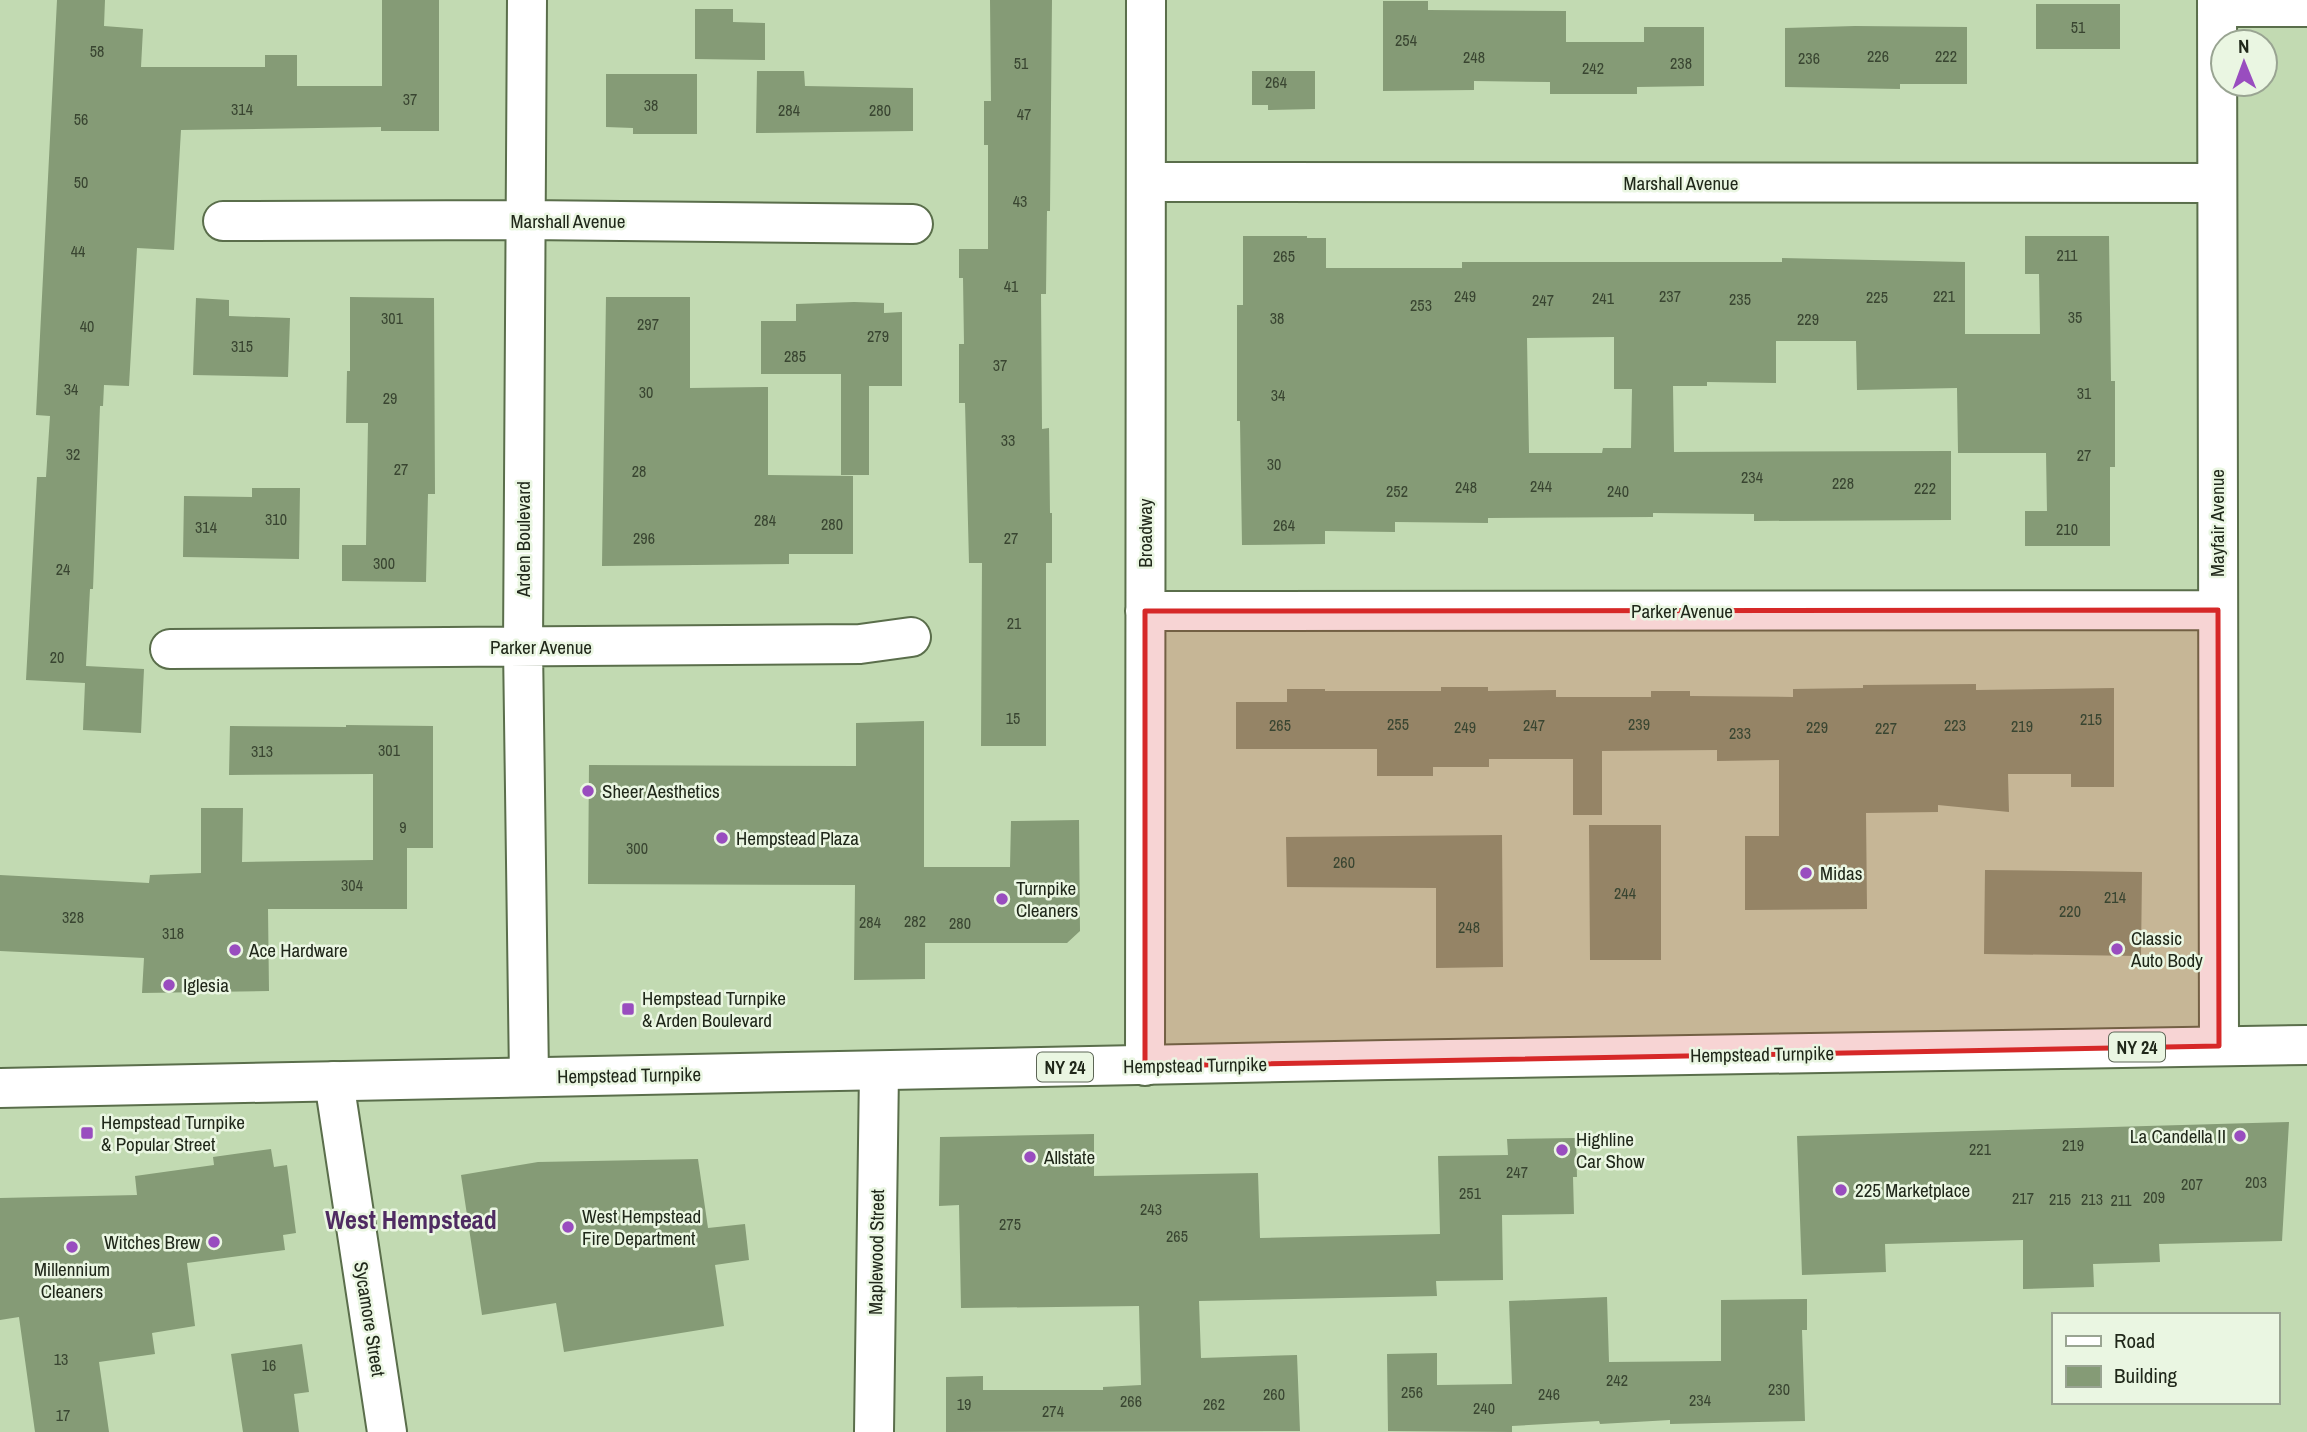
<svg xmlns="http://www.w3.org/2000/svg" width="2307" height="1432" viewBox="0 0 2307 1432" font-family="'Archivo Narrow',sans-serif">
<style>
.building{fill:#859b76;fill-rule:evenodd}
.lines{fill:none;stroke-linecap:round;stroke-linejoin:round}
.minor-casing{stroke:#5a6e4b;stroke-width:42}
.major-casing{stroke:#5a6e4b;stroke-width:42}
.minor{stroke:#fff;stroke-width:38}
.major{stroke:#fff;stroke-width:38}
.marked{fill:#d62828;fill-opacity:0.2;stroke:#d62828;stroke-width:5;stroke-linejoin:round}
.poi-dot{fill:#994dbf;stroke:#eaf6e2;stroke-width:2.5}
.labels{text-anchor:middle;dominant-baseline:central;stroke-width:5;stroke-linejoin:round;paint-order:stroke}
.number-label{font-size:16px;fill:#394531}
.shield{fill:#eaf6e2;stroke:#5d6656;stroke-width:2}
.shield-label{font-size:18px;font-weight:bold;fill:#20281a}
.street-label{font-size:19px;fill:#20281a;stroke:#eaf6e2}
.poi-label{font-size:19px;fill:#20281a;stroke:#eaf6e2;text-anchor:start}
.district-label{font-size:26px;font-weight:bold;fill:#4f2b62;stroke:#eaf6e2}
</style>
<rect width="100%" height="100%" fill="#c2dab2"/>
<path class="building" d="M57 0H105L104 26 143 29 141 67H265V55H297V86H382V0H439V131H381V127L181 130 174 250 137 248 129 386 104 385 103 406H100L93 589H90L86 666 144 669 141 733 83 730 85 683 26 680 37 477H46L50 416 36 415Z
M990 0H1052L1050 211H1047L1046 294H1041L1042 429 1049 428 1050 513H1052V563H1046V746H981L982 563H969L965 403H959V344H964L963 278H959V249H988V145H984V101H991Z
M1383 1H1428V10L1566 11V42H1644V27H1704V86L1637 87V94H1550V82L1474 81V90L1383 91Z
M2036 4H2120V49H2036Z
M695 9H733V22L765 23V60L695 59Z
M1855 26 1967 27V84H1900V89L1785 87V28Z
M757 71H804L805 86 913 88V131L756 133Z
M1252 71H1315V109L1268 110V105H1252Z
M606 74H697V134H633V128L606 127Z
M1243 236H1307V238H1326V268H1462V262H1782V258L1965 262V334H2040L2039 274H2025V236H2109L2111 381H2115V467H2110V546H2025V511H2047L2046 453H1958L1957 388 1857 390 1856 341H1776V383L1707 382V386H1673L1674 452 1951 451V520L1754 521V514L1653 513V517L1488 518V523L1395 522V532L1325 531V544L1242 545 1240 421H1237V305H1243ZM1614 337V389H1632L1631 448H1603L1602 453H1529L1527 338Z
M350 297 434 298 435 494H428L426 582 342 581V545H366L368 423H346L347 371H350Z
M606 297H690V388L768 387V475L853 476V554H789V564L602 566Z
M196 298 229 300V316L290 318 288 377 193 375Z
M854 302 884 303V313L902 312V386H869V475H841V374H761V321H796V304Z
M252 488H300L299 559 183 557 184 496 252 497Z
M1976 684V690L2114 688V787H2071V774H2008L2009 812 1938 805V812L1866 813 1867 909 1745 910V836H1779V760L1717 761V750L1602 751V815H1573V759H1489V767H1433V776H1377V749H1236V702H1287V689H1325V691H1441V687H1488V691L1556 690V697H1651V691H1690V696L1793 697V689L1863 688V685Z
M924 721V867H1010L1011 821 1079 820 1080 931 1067 943H925V979L854 980 855 885 588 884 589 765 856 766V723Z
M346 725 433 726V848H407V909H268L269 991 142 993 144 958 0 951V875L149 883 150 875 201 873V808H243L242 862 373 860V774L229 775 230 726 346 727Z
M1589 825H1661V960H1590Z
M1502 835 1503 967 1436 968V888L1287 887 1286 837Z
M1985 870 2142 872 2141 956 1984 954Z
M2289 1122 2282 1241 2159 1244 2160 1262 2093 1264 2094 1287 2023 1289V1240L1885 1244 1886 1272 1802 1275 1797 1136Z
M1094 1134V1176L1258 1173 1260 1238 1440 1234 1438 1156 1508 1155 1507 1139 1576 1138 1577 1177H1573L1574 1214 1502 1215 1503 1280 1436 1281 1437 1296 1199 1301 1201 1358 1297 1355 1300 1431 946 1432V1377L983 1376V1390H1103V1387L1141 1385 1139 1306 961 1308 959 1205 939 1206 940 1137Z
M271 1149 274 1167 287 1165 296 1233 283 1235 285 1250 187 1263 195 1326 152 1333 155 1354 99 1362 109 1432H35L19 1317 0 1320V1198L137 1195 135 1176 214 1165 213 1157Z
M698 1159 708 1228 745 1224 749 1260 715 1265 724 1326 564 1352 556 1303 482 1315 461 1175 538 1162Z
M1607 1297 1609 1362 1721 1361V1300L1807 1299V1330H1802L1805 1421 1670 1424V1420L1600 1424 1599 1421 1512 1426V1432L1388 1431 1387 1354 1437 1353V1385L1512 1384 1509 1301Z
M302 1344 309 1392 294 1394 299 1432H243L231 1354Z"/>
<g class="lines">
<defs>
<path id="minor" d="M527 0 523 647 529 1077
M2217 0 2219 1046
M2217 7H2307
M1146 182 2216 183
M223 221 526 220 913 224
M1145 611 2218 610
M170 649 860 644 911 637
M1145 1066 1146 0
M334 1081 387 1432
M874 1432 879 1071"/>
<path id="major" d="M0 1088 1387 1060 2307 1045"/>
</defs>
<use href="#minor" class="minor-casing"/>
<use href="#major" class="major-casing"/>
<use href="#minor" class="minor"/>
<use href="#major" class="major"/>
</g>
<path class="marked" d="M2218 610 2219 1046 1145 1066V611Z"/>
<g class="poi-dot">
<circle cx="588" cy="791" r="7"/>
<circle cx="722" cy="838" r="7"/>
<circle cx="1806" cy="873" r="7"/>
<circle cx="1002" cy="899" r="7"/>
<circle cx="2117" cy="949" r="7"/>
<circle cx="235" cy="950" r="7"/>
<circle cx="169" cy="985" r="7"/>
<rect x="621" y="1002" width="14" height="14" rx="3.5"/>
<rect x="80" y="1126" width="14" height="14" rx="3.5"/>
<circle cx="2240" cy="1136" r="7"/>
<circle cx="1562" cy="1150" r="7"/>
<circle cx="1030" cy="1157" r="7"/>
<circle cx="1841" cy="1190" r="7"/>
<circle cx="568" cy="1227" r="7"/>
<circle cx="214" cy="1242" r="7"/>
<circle cx="72" cy="1247" r="7"/>
</g>
<g class="labels">
<g class="number-label">
<text x="2078" y="27">51</text>
<text x="1406" y="40">254</text>
<text x="97" y="51">58</text>
<text x="1878" y="56">226</text>
<text x="1946" y="56">222</text>
<text x="1474" y="57">248</text>
<text x="1809" y="58">236</text>
<text x="1021" y="63">51</text>
<text x="1681" y="63">238</text>
<text x="1593" y="68">242</text>
<text x="1276" y="82">264</text>
<text x="410" y="99">37</text>
<text x="651" y="105">38</text>
<text x="242" y="109">314</text>
<text x="789" y="110">284</text>
<text x="880" y="110">280</text>
<text x="1024" y="114">47</text>
<text x="81" y="119">56</text>
<text x="81" y="182">50</text>
<text x="1020" y="201">43</text>
<text x="78" y="251">44</text>
<text x="2067" y="255">211</text>
<text x="1284" y="256">265</text>
<text x="1011" y="286">41</text>
<text x="1465" y="296">249</text>
<text x="1670" y="296">237</text>
<text x="1944" y="296">221</text>
<text x="1877" y="297">225</text>
<text x="1603" y="298">241</text>
<text x="1740" y="299">235</text>
<text x="1543" y="300">247</text>
<text x="1421" y="305">253</text>
<text x="2075" y="317">35</text>
<text x="392" y="318">301</text>
<text x="1277" y="318">38</text>
<text x="1808" y="319">229</text>
<text x="648" y="324">297</text>
<text x="87" y="326">40</text>
<text x="878" y="336">279</text>
<text x="242" y="346">315</text>
<text x="795" y="356">285</text>
<text x="1000" y="365">37</text>
<text x="71" y="389">34</text>
<text x="646" y="392">30</text>
<text x="2084" y="393">31</text>
<text x="1278" y="395">34</text>
<text x="390" y="398">29</text>
<text x="1008" y="440">33</text>
<text x="73" y="454">32</text>
<text x="2084" y="455">27</text>
<text x="1274" y="464">30</text>
<text x="401" y="469">27</text>
<text x="639" y="471">28</text>
<text x="1752" y="477">234</text>
<text x="1843" y="483">228</text>
<text x="1541" y="486">244</text>
<text x="1466" y="487">248</text>
<text x="1925" y="488">222</text>
<text x="1397" y="491">252</text>
<text x="1618" y="491">240</text>
<text x="276" y="519">310</text>
<text x="765" y="520">284</text>
<text x="832" y="524">280</text>
<text x="1284" y="525">264</text>
<text x="206" y="527">314</text>
<text x="2067" y="529">210</text>
<text x="644" y="538">296</text>
<text x="1011" y="538">27</text>
<text x="384" y="563">300</text>
<text x="63" y="569">24</text>
<text x="1014" y="623">21</text>
<text x="57" y="657">20</text>
<text x="1013" y="718">15</text>
<text x="2091" y="719">215</text>
<text x="1398" y="724">255</text>
<text x="1639" y="724">239</text>
<text x="1280" y="725">265</text>
<text x="1534" y="725">247</text>
<text x="1955" y="725">223</text>
<text x="2022" y="726">219</text>
<text x="1465" y="727">249</text>
<text x="1817" y="727">229</text>
<text x="1886" y="728">227</text>
<text x="1740" y="733">233</text>
<text x="389" y="750">301</text>
<text x="262" y="751">313</text>
<text x="403" y="827">9</text>
<text x="637" y="848">300</text>
<text x="1344" y="862">260</text>
<text x="352" y="885">304</text>
<text x="1625" y="893">244</text>
<text x="2115" y="897">214</text>
<text x="2070" y="911">220</text>
<text x="73" y="917">328</text>
<text x="915" y="921">282</text>
<text x="870" y="922">284</text>
<text x="960" y="923">280</text>
<text x="1469" y="927">248</text>
<text x="173" y="933">318</text>
<text x="2073" y="1145">219</text>
<text x="1980" y="1149">221</text>
<text x="1517" y="1172">247</text>
<text x="2256" y="1182">203</text>
<text x="2192" y="1184">207</text>
<text x="1470" y="1193">251</text>
<text x="2154" y="1197">209</text>
<text x="2023" y="1198">217</text>
<text x="2060" y="1199">215</text>
<text x="2092" y="1199">213</text>
<text x="2121" y="1200">211</text>
<text x="1151" y="1209">243</text>
<text x="1010" y="1224">275</text>
<text x="1177" y="1236">265</text>
<text x="61" y="1359">13</text>
<text x="269" y="1365">16</text>
<text x="1617" y="1380">242</text>
<text x="1779" y="1389">230</text>
<text x="1412" y="1392">256</text>
<text x="1274" y="1394">260</text>
<text x="1549" y="1394">246</text>
<text x="1700" y="1400">234</text>
<text x="1131" y="1401">266</text>
<text x="964" y="1404">19</text>
<text x="1214" y="1404">262</text>
<text x="1484" y="1408">240</text>
<text x="1053" y="1411">274</text>
<text x="63" y="1415">17</text>
</g>
<g class="shield">
<rect x="2109" y="1032.5" width="56" height="29" rx="5"/>
<rect x="1037" y="1052.5" width="56" height="29" rx="5"/>
</g>
<g class="shield-label">
<text x="2137" y="1047">NY 24</text>
<text x="1065" y="1067">NY 24</text>
</g>
<g class="street-label">
<text x="1681" y="183">Marshall Avenue</text>
<text x="568" y="221">Marshall Avenue</text>
<text transform="translate(2217 523) rotate(-90)">Mayfair Avenue</text>
<text transform="translate(1145 533) rotate(-90)">Broadway</text>
<text transform="translate(523 539) rotate(-90)">Arden Boulevard</text>
<text x="1682" y="611">Parker Avenue</text>
<text x="541" y="647">Parker Avenue</text>
<text transform="translate(1762 1054) rotate(-1)">Hempstead Turnpike</text>
<text transform="translate(1195 1065) rotate(-1)">Hempstead Turnpike</text>
<text transform="translate(629 1075) rotate(-1)">Hempstead Turnpike</text>
<text transform="translate(876 1252) rotate(-89)">Maplewood Street</text>
<text transform="translate(370 1319) rotate(81)">Sycamore Street</text>
</g>
<g class="poi-label">
<text x="602" y="791">Sheer Aesthetics</text>
<text x="736" y="838">Hempstead Plaza</text>
<text x="1820" y="873">Midas</text>
<text x="1016" y="888">Turnpike<tspan x="1016" dy="22">Cleaners</tspan></text>
<text x="2131" y="938">Classic<tspan x="2131" dy="22">Auto Body</tspan></text>
<text x="249" y="950">Ace Hardware</text>
<text x="183" y="985">Iglesia</text>
<text x="642" y="998">Hempstead Turnpike<tspan x="642" dy="22">&amp; Arden Boulevard</tspan></text>
<text x="101" y="1122">Hempstead Turnpike<tspan x="101" dy="22">&amp; Popular Street</tspan></text>
<text x="2226" y="1136" text-anchor="end">La Candella II</text>
<text x="1576" y="1139">Highline<tspan x="1576" dy="22">Car Show</tspan></text>
<text x="1044" y="1157">Allstate</text>
<text x="1855" y="1190">225 Marketplace</text>
<text x="582" y="1216">West Hempstead<tspan x="582" dy="22">Fire Department</tspan></text>
<text x="200" y="1242" text-anchor="end">Witches Brew</text>
<text x="72" y="1269" text-anchor="middle">Millennium<tspan x="72" dy="22">Cleaners</tspan></text>
</g>
<g class="district-label">
<text x="411" y="1219">West Hempstead</text>
</g>
</g>
<rect x="2052" y="1313" width="228" height="91" fill="#eaf6e2" stroke="#99a492" stroke-width="2"/>
<rect x="2066" y="1336" width="35" height="10" fill="#ffffff" stroke="#99a492" stroke-width="2"/>
<text x="2114" y="1348" font-size="21" fill="#20281a">Road</text>
<rect x="2066" y="1366" width="35" height="21" fill="#859b76" stroke="#99a492" stroke-width="2"/>
<text x="2114" y="1383" font-size="21" fill="#20281a">Building</text>
<g transform="translate(2244 63) rotate(359)"><circle r="33" fill="#eaf6e2" stroke="#99a492" stroke-width="2"/>
<path d="M0-5L12 26L0 18L-12 26Z" fill="#994dbf"/>
<text y="-10" font-size="19" font-weight="bold" text-anchor="middle" fill="#20281a">N</text>
</g>
</svg>
